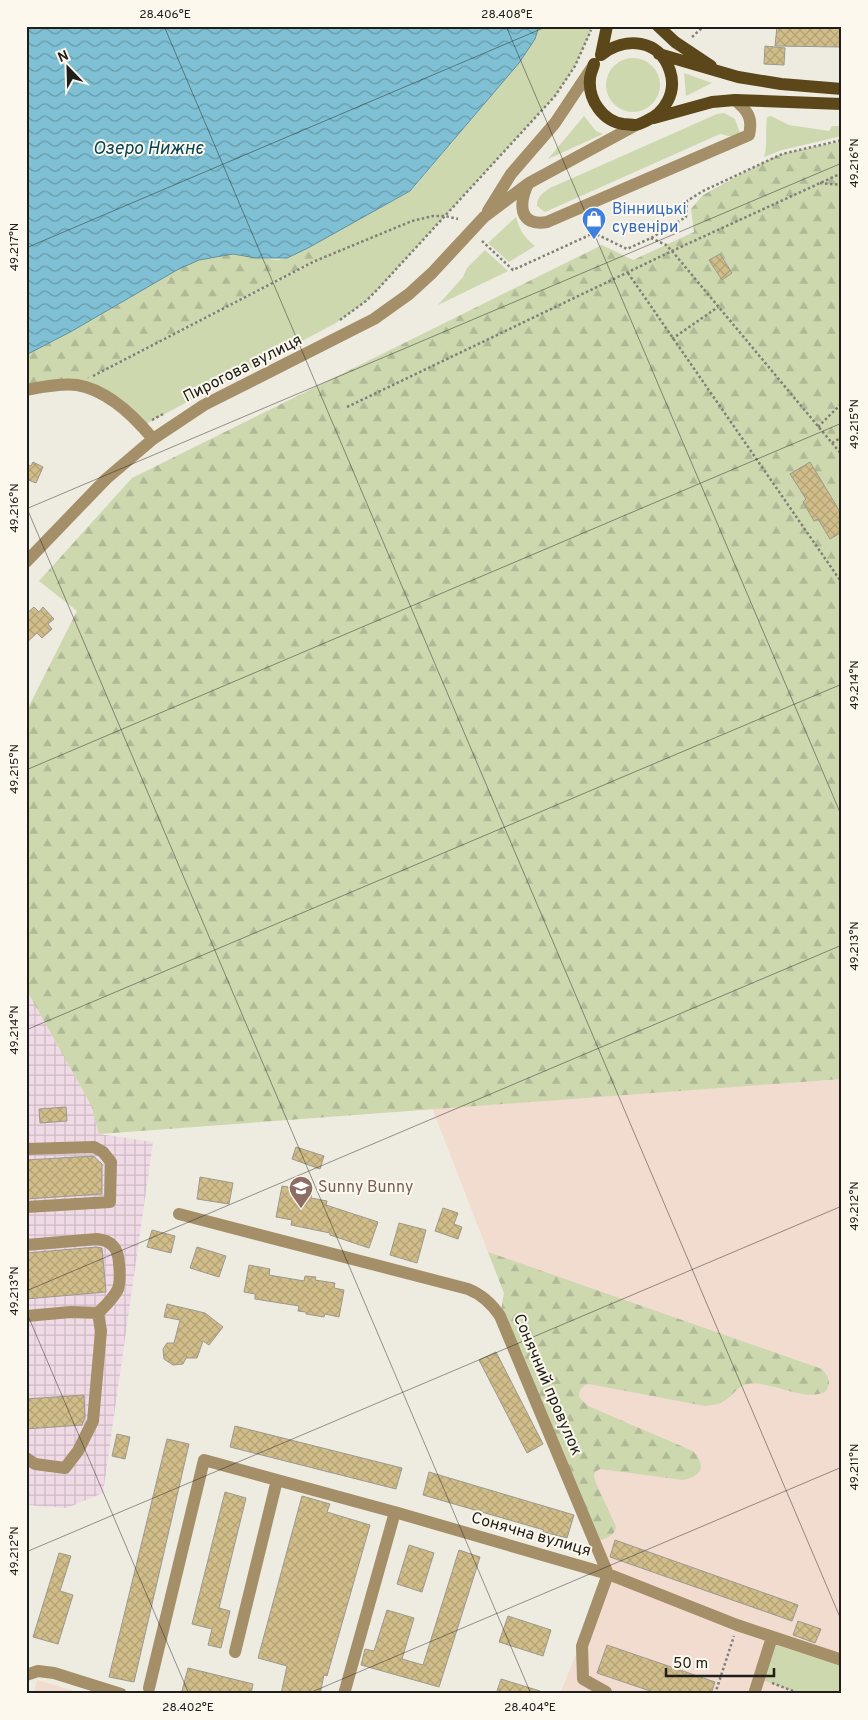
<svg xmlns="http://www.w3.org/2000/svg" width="868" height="1720" viewBox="0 0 868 1720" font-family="Overpass,sans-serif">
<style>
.industrial{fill:url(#industrial-grid)}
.education{fill:#f2dcd0}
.grass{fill:#cdd8af}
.forest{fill:url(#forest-firs)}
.water{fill:url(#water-waves);stroke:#628f9c}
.building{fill:url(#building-cross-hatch);stroke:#9c9990}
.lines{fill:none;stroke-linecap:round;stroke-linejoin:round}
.path{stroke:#817f78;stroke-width:2.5;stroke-dasharray:2.5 2.5;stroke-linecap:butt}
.minor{stroke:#a48f68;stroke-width:12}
.major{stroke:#5c471a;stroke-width:12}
.ticks{fill:none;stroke:#1f1e1a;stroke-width:1;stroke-opacity:0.45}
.labels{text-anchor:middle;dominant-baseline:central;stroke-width:4;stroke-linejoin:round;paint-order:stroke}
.shop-label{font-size:16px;fill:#366cbe;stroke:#fcf8ee;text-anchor:start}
.street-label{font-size:16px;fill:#1f1e1a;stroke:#fcf8ee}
.education-label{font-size:16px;fill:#785e54;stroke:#fcf8ee;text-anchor:start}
.water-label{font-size:18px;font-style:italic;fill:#064352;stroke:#fcf8ee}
.neatline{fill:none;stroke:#1f1e1a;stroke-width:2}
.ticks-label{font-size:12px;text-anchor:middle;fill:#1f1e1a}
</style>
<defs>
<pattern id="industrial-grid" width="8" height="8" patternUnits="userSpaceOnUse" patternTransform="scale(1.25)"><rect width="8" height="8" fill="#f0dae6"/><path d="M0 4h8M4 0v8" fill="none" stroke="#cdbbc5"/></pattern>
<pattern id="forest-firs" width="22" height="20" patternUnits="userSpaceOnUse" patternTransform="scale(1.25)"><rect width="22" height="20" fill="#cdd8af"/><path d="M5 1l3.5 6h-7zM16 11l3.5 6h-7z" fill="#b0b996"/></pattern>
<pattern id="water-waves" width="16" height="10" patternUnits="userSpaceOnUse" patternTransform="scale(1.25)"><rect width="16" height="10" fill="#7fc0d4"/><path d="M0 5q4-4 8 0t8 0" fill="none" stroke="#679bab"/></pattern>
<pattern id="building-cross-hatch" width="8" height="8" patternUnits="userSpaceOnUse" patternTransform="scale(1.25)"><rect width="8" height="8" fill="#d1bd89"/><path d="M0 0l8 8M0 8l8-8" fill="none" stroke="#b3a276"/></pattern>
</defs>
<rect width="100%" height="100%" fill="#eeebe1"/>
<path class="industrial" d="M26 989 91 1105 99 1134 153 1142 103 1493 67 1508 26 1505Z"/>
<path class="education" d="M842 1079V1694H560L608 1574 500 1316 504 1293 432 1108Z
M37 1680 85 1694H34Z"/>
<path class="grass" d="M539 26H593L575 66 555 96 377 290 366 301 336 323 142 426 76 385 315 262 308 248 411 191 519 63 535 39Z
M606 85a27 27 0 1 1 54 0a27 27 0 1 1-54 0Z
M684 73 712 83 686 96Z
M724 113 735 119 741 136 733 137 720 134 545 212 537 206C537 196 543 193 550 188L717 114Z
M584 116 596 131 603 134 548 159Z
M771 116 789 125 829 131 832 126H842V136L782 150 764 157C768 144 765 131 767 117Z
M516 217C520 231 524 237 535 246L509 262 488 243Z
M485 250 508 271 438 305 463 277 467 268Z
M772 1637 842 1660V1694H801L759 1679Z"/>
<path class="forest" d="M842 141V1079L99 1134 91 1105 26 989V712L77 611 39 581 132 478 602 245 633 260 694 232 691 209 703 195 762 163 782 154Z
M308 248 315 261 76 385 26 390V355L72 331 177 270 199 260 233 254 256 258 278 260 287 258Z
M488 1252 822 1369C829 1377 832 1383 825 1392 803 1402 771 1380 748 1384 737 1386 733 1396 724 1401 718 1405 711 1405 705 1406L589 1384C582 1386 579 1389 579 1397L588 1406 693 1451C706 1465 703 1476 683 1480L600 1469 595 1472 594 1477 596 1483 616 1527C615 1537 603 1539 595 1542L500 1316 504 1293Z"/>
<path class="water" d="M26 26H539L535 39 519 63 410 191 308 248 287 258H256L233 254 199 260 177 270 72 331 26 355Z"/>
<path class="building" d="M777 26H842V47L775 46Z
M765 46 785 48 784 65 764 64Z
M720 254 732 273 722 280 709 260Z
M33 462 43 467 36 483 26 479V464L31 466Z
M810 462 842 515V532L830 539 818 519 814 521 803 502 806 499 790 474Z
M34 607 39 612 43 607 54 619 48 624 52 629 42 638 37 633 26 643V614Z
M66 1107 67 1121 40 1123 39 1109Z
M296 1147 324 1156 320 1169 292 1159Z
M93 1156 102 1164V1194L26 1199V1160Z
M200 1177 233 1183 229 1204 197 1199Z
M282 1186 312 1191 311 1198 327 1201 326 1205 378 1222 369 1248 330 1235V1233L291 1225 292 1220 276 1217Z
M443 1208 458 1213 454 1224 462 1227 458 1239 435 1231Z
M399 1223 426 1230 417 1263 390 1255Z
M152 1230 175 1236 171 1253 147 1247Z
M97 1247 102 1248 106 1292 26 1299V1253Z
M197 1247 226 1256 219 1277 190 1268Z
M249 1265 270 1269 269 1275 304 1281 305 1276 316 1277 315 1280 335 1283 334 1288 344 1290 339 1317 325 1314 324 1317 306 1314V1312L298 1311 299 1306 255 1299V1294L244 1292Z
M167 1304 205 1313 223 1327 209 1345 203 1341 197 1358H186L183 1364 173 1365 164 1359 163 1349 167 1343H174L180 1320 164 1317Z
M496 1352 543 1444 527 1453 479 1360Z
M84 1395 85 1417 82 1425 26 1429V1399Z
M235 1426 402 1468 396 1489 230 1447Z
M117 1434 130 1437 125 1459 112 1456Z
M167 1439 189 1444 134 1682 109 1677Z
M429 1472 574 1515 567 1538 543 1532 544 1530 423 1495Z
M225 1492 246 1498 219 1608 230 1611 221 1648 208 1645 212 1629 192 1624Z
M302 1496 330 1504 327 1512 370 1525 327 1676 324 1675 320 1694H281L287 1666 258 1658Z
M615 1540 798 1605 792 1621 610 1557Z
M409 1545 434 1553 422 1592 397 1584Z
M459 1550 480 1557 439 1687 361 1665 365 1649 374 1651 387 1610 414 1618 402 1659 423 1665Z
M59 1553 71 1556 60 1591 73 1595 58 1644 33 1637Z
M508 1616 551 1630 543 1656 499 1642Z
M798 1621 821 1629 815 1643 793 1635Z
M607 1645 715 1682 711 1694H659L597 1673Z
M188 1668 253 1684 251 1694H192L182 1691Z
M501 1679 540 1691V1694H496Z"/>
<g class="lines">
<path class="path" d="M692 37 704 26
M820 183 842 185
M651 238 666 245 672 251 842 455
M482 241 513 270 594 233 627 249 651 238 686 217 687 201 703 191 782 154 842 140
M628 273 842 583
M340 320 366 301 377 290 555 96 575 66 591 30
M672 339 718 307
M93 376 315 261 412 221 433 216H445L458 219
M347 407 672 251 842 173
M152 420 165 413
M818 427 842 403
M832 443 842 437
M772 1683 801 1694
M715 1694 734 1636"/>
<path class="minor" d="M528 184C519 203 518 227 547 222L749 135C753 118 748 111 735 100
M488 211 511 174 555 123 593 66
M26 390C42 387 61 383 77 385 108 390 134 416 153 439
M26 562 106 479 153 439 204 405 374 319 409 294 432 273 484 217 529 183 636 125
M26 1149 94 1147 103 1152 111 1162 110 1202 26 1207
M179 1214 468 1289C483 1295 492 1304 500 1316L608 1574 582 1646 583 1679 606 1692
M26 1245 97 1239C104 1240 109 1241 114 1247 120 1253 121 1280 118 1289 113 1299 106 1305 98 1313
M26 1316 71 1312 98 1313 101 1331 93 1421 78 1451 65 1468 35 1464 26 1458
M235 1652 277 1480
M26 1675 38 1671 54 1673 121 1694
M149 1688 204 1460 398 1513 608 1574 737 1625 842 1660
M344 1694 395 1512
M754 1694 772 1637"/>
<path class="major" d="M658 26 675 42 711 66
M659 54 738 77 781 84 842 89
M601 55 607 26
M594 64C593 69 590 74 590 79 588 100 603 121 623 124 627 124 631 125 635 125 638 125 642 123 646 121 665 113 677 92 670 71 660 39 625 36 601 55
M654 118 712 102 735 100 842 104"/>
</g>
<path class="ticks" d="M164 26 842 1622M506 26 842 817M26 248 548 26M26 506 531 1694M26 509 842 163M26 770 842 423M26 1030 842 684M26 1291 842 945M26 1311 189 1694M26 1552 842 1206M307 1694 842 1467"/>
<defs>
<symbol id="shop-pin" viewBox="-11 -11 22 30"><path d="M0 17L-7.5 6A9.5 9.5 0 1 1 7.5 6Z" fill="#3f7fe0" stroke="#fcf8ee"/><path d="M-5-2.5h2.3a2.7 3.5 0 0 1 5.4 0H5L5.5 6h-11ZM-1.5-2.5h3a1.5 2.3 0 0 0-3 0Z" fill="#fff"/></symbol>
<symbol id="school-pin" viewBox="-11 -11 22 30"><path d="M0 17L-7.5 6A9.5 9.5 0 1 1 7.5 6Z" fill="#8d6e63" stroke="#fcf8ee"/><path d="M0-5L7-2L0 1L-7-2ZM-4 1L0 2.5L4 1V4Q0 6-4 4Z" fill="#fff"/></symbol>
</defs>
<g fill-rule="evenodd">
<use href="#shop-pin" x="580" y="205" width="28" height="38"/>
<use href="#school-pin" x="287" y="1174" width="28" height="38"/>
</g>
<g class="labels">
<g class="shop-label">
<text x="612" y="210">Вінницькі<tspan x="612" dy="18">сувеніри</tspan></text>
</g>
<g class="street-label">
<text transform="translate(243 369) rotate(-27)">Пирогова вулиця</text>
<text transform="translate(547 1385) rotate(67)">Сонячний провулок</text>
<text transform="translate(531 1535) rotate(16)">Сонячна вулиця</text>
</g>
<g class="education-label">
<text x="318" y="1188">Sunny Bunny</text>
</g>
<g class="water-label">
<text x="148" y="149">Озеро Нижнє</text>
</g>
</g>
<rect width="868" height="1720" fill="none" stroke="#fcf8ee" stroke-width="55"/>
<g transform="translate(68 68) rotate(337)" stroke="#fcf8ee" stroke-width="4" paint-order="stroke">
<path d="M0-4L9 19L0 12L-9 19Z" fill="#1f1e1a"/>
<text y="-8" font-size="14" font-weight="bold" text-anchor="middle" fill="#1f1e1a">N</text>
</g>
<path d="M666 1668v8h108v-8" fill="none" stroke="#1f1e1a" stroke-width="2.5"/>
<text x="673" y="1668" font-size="15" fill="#1f1e1a" stroke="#fcf8ee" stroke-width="4" paint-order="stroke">50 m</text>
<rect x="28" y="28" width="812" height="1664" class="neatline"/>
<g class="ticks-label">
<text x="165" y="18">28.406°E</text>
<text x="507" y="18">28.408°E</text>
<text transform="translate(854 163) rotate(-90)" y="4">49.216°N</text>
<text transform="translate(14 247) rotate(-90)" y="4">49.217°N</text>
<text transform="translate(854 424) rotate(-90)" y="4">49.215°N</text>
<text transform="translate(14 508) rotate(-90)" y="4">49.216°N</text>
<text transform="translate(854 685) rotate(-90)" y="4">49.214°N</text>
<text transform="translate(14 769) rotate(-90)" y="4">49.215°N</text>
<text transform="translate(854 946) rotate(-90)" y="4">49.213°N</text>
<text transform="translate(14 1030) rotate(-90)" y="4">49.214°N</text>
<text transform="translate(854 1206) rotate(-90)" y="4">49.212°N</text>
<text transform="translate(14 1291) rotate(-90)" y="4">49.213°N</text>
<text transform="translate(854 1467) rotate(-90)" y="4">49.211°N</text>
<text transform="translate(14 1551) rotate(-90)" y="4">49.212°N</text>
<text x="188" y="1711">28.402°E</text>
<text x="530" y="1711">28.404°E</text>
</g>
</svg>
